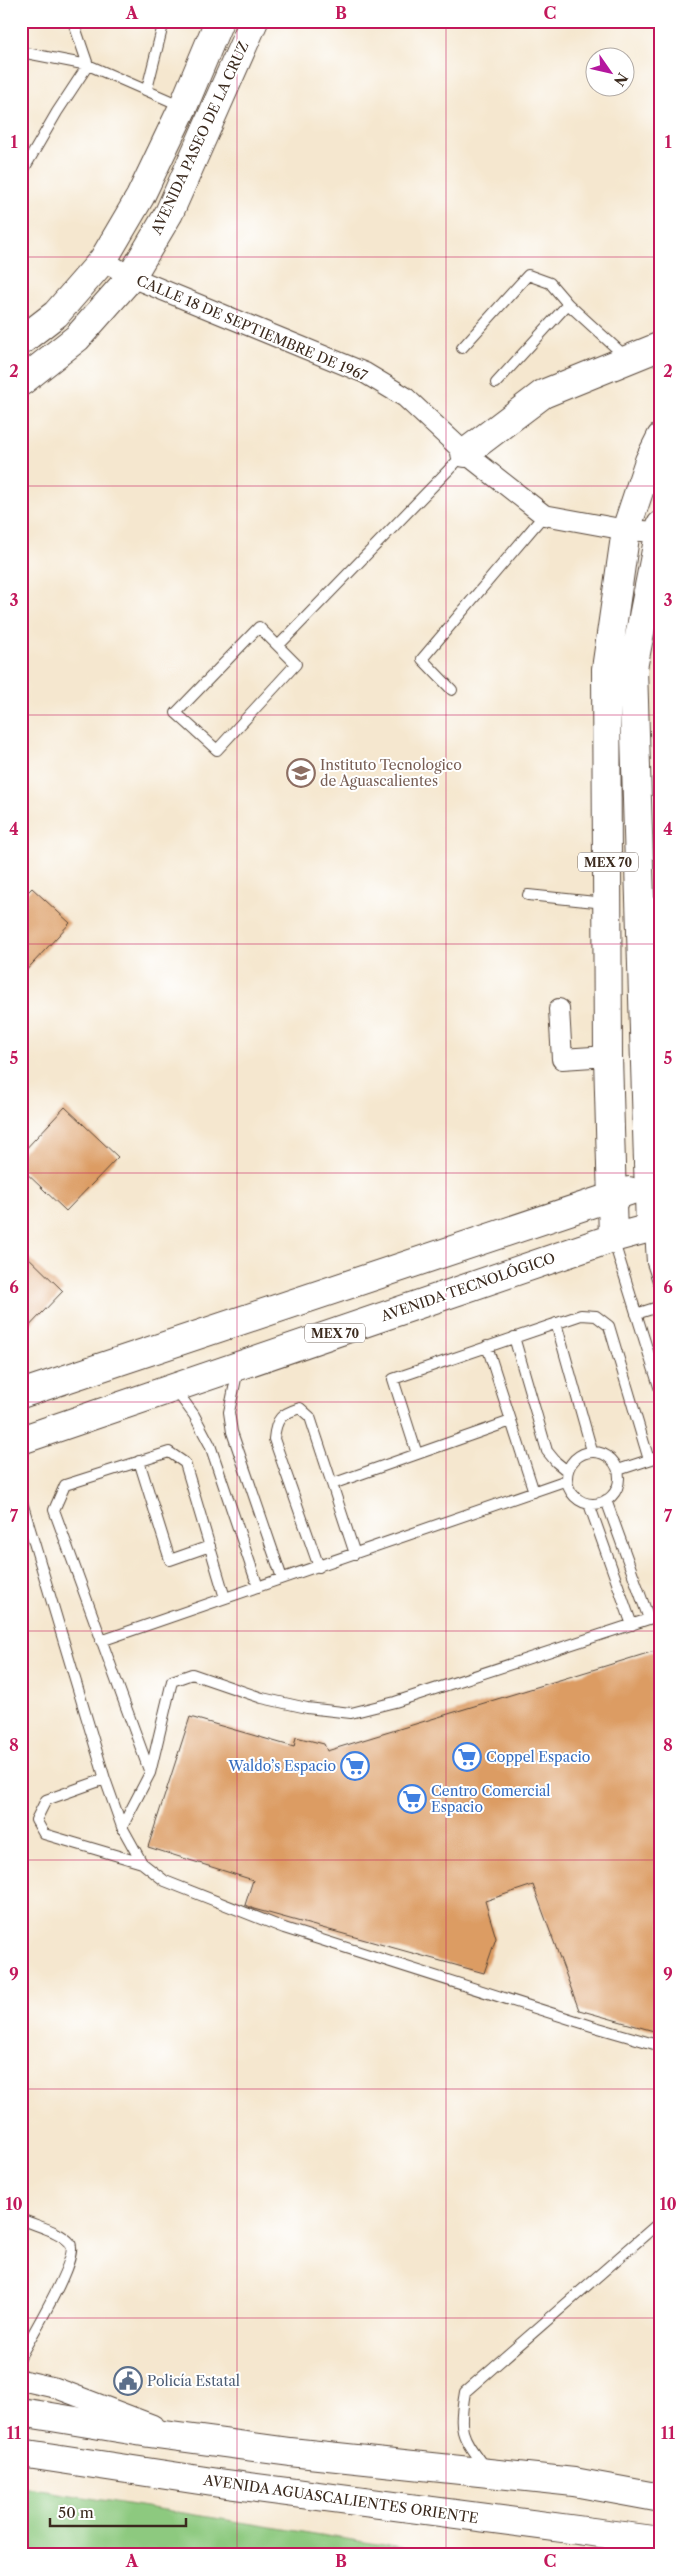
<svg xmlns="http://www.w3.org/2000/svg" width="682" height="2575" viewBox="0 0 682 2575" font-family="'Libre Caslon Text',serif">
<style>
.green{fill:#8dc97f;stroke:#647a4e}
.building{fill:#dc9c64}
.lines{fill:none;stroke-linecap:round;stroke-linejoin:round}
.lane-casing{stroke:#574639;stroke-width:12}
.street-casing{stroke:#574639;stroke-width:22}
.secondary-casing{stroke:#574639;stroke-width:30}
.primary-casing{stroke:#574639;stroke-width:30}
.lane{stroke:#fff;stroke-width:10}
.street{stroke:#fff;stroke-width:20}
.secondary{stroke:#fff;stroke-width:28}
.primary{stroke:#fff;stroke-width:28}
.grid{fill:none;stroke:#c2185b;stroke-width:1;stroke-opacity:0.55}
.labels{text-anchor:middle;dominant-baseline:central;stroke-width:4;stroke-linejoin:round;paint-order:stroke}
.shield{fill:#fff;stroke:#766a62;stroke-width:1}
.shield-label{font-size:12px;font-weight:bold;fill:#3b2a1e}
.street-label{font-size:14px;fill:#3b2a1e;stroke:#fff}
.education-label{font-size:14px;fill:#785e54;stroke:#fff;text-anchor:start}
.shop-label{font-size:14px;fill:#366cbe;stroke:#fff;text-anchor:start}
.service-label{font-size:14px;fill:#4e5e75;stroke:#fff;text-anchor:start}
.neatline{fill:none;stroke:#c2185b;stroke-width:2}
.grid-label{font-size:16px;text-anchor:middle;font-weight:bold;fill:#c2185b}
</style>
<rect width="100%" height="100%" fill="#fff"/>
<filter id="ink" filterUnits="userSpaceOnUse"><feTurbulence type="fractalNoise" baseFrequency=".02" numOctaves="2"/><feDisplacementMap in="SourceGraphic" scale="10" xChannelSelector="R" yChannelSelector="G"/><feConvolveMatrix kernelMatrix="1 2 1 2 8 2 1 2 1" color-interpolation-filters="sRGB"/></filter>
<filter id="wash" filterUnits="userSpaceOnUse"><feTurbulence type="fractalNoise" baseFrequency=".0096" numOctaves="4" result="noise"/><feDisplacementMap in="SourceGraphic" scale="20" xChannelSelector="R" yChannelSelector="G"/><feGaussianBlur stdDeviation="1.12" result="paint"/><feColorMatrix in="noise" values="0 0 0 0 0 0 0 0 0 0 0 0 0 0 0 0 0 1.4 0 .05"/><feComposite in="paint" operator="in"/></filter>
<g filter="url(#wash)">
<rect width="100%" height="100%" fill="#f5e7cf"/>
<path class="green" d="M21 2487 440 2554H21Z"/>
<g id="blocks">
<path class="building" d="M32 888 70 923 21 976V899Z
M65 1107 118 1157 66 1211 21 1168V1154Z
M21 1250 63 1291 21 1335Z
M661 1649V2033L579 2010 533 1885 485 1901 496 1938 484 1973 254 1909 245 1905 253 1880 148 1847 190 1717 294 1747 296 1737 324 1744 327 1751Z"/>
</g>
</g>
<g filter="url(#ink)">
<use href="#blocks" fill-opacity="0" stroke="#574639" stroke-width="1"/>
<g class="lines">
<defs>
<path id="lane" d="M73 21 88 65 182 106
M21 52 88 65 57 112 21 174
M147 89 164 21
M462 348 528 275 550 283 568 304 626 357
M496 383 568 304
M259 627 296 664 217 750 176 713Z
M278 646 465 453
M452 690 422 659 544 515
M528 895 605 903
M650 1230 652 1263 661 1290
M613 1239 661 1393
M636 1314 661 1306
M556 1323 592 1451
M514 1337 547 1451 556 1462 567 1471
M487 1346 534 1492
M238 1369 229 1412 232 1432 282 1578
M175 1389 194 1415 210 1445 258 1587
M567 1478a26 26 0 1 1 52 0a26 26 0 1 1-52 0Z
M417 1454 393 1379 581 1315 596 1316 609 1326 649 1460
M139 1461 170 1560 210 1546
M618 1470 661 1456
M332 1484 511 1421
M21 1499 105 1779 122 1827 142 1863 165 1881 284 1928 595 2027 661 2046
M606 1500 649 1619
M589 1504 632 1625
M319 1567 274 1439C276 1418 281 1414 300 1408L310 1417 355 1554
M225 1598 185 1463 169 1452 65 1485 54 1510 150 1773 172 1681 192 1674 262 1698 307 1708 351 1713 395 1702 661 1615
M101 1641 567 1480
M105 1779 46 1800 36 1820 44 1834 142 1863
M122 1827 150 1773
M21 2219C36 2226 60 2231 70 2243 80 2257 30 2338 21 2355
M485 2468C461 2435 458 2433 465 2392L661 2221"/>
<path id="street" d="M103 260 131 277 365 373 405 397 465 453 544 515 626 530 658 532
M559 1009 562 1059 608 1056
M21 2380 56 2388 153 2425"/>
<path id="secondary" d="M21 341 56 314 103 260 140 197 183 107 219 21
M21 382 77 338 131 277 169 213 254 21"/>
<path id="primary" d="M465 453 543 394 661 346
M613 1238 608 1056 606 669 626 530 649 461 661 437
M21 1394 629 1191
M21 1440 613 1238 650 1228 633 668 661 525
M21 2412 149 2433 290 2452 574 2482 661 2498
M21 2453 219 2483 661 2541"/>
</defs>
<use href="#lane" class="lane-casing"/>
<use href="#street" class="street-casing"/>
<use href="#secondary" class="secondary-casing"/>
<use href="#primary" class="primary-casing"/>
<use href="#lane" class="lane"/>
<use href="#street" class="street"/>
<use href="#secondary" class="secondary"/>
<use href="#primary" class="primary"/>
</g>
</g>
<path class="grid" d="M237 21V2554M446 21V2554M21 257H661M21 486H661M21 715H661M21 944H661M21 1173H661M21 1402H661M21 1631H661M21 1860H661M21 2089H661M21 2318H661"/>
<defs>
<symbol id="university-ring" viewBox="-11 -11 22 22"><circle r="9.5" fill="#fff" stroke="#8d6e63" stroke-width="1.5"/><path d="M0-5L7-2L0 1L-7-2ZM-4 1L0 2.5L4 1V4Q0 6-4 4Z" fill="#8d6e63"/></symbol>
<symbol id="supermarket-ring" viewBox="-11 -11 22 22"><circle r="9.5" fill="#fff" stroke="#3f7fe0" stroke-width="1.5"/><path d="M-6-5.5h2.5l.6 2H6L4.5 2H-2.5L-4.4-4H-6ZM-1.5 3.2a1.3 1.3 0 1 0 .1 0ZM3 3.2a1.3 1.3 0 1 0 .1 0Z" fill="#3f7fe0"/></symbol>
<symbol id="civic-ring" viewBox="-11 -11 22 22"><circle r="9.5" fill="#fff" stroke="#5c6f8a" stroke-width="1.5"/><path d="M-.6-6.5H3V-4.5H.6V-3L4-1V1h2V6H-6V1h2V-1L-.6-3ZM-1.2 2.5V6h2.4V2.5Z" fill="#5c6f8a"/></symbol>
</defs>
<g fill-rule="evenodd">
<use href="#university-ring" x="285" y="757" width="32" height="32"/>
<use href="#supermarket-ring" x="451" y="1741" width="32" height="32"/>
<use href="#supermarket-ring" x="339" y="1750" width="32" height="32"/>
<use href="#supermarket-ring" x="396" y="1783" width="32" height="32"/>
<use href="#civic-ring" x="112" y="2365" width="32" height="32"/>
</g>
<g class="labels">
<g class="shield">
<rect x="578" y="852.5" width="60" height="19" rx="4"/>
<rect x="305" y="1323.5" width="60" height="19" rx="4"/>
</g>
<g class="shield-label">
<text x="608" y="862">MEX 70</text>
<text x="335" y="1333">MEX 70</text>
</g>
<g class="street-label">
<text transform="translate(200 138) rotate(-65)">AVENIDA PASEO DE LA CRUZ</text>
<text transform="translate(252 328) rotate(23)">CALLE 18 DE SEPTIEMBRE DE 1967</text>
<text transform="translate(468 1287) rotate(-19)">AVENIDA TECNOLÓGICO</text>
<text transform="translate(341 2499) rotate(8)">AVENIDA AGUASCALIENTES ORIENTE</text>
</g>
<g class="education-label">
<text x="320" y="765">Instituto Tecnologico<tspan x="320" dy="16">de Aguascalientes</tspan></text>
</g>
<g class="shop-label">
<text x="486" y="1757">Coppel Espacio</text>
<text x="336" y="1766" text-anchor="end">Waldo’s Espacio</text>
<text x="431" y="1791">Centro Comercial<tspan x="431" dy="16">Espacio</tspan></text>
</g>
<g class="service-label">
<text x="147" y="2381">Policía Estatal</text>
</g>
</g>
<rect width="682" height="2575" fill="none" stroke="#fff" stroke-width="55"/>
<g transform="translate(610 72) rotate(124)"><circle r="24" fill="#ffffff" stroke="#b1aaa5"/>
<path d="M0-4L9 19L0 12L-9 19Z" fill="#b5179e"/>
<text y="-8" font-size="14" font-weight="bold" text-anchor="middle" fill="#3b2a1e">N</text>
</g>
<path d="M50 2518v8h136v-8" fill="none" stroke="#3b2a1e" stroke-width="2.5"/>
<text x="58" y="2518" font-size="15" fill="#3b2a1e" stroke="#ffffff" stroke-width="4" paint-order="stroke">50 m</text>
<rect x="28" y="28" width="626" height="2520" class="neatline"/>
<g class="grid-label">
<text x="132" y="19">A</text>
<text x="341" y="19">B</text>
<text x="550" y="19">C</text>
<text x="14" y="148">1</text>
<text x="668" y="148">1</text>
<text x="14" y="377">2</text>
<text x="668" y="377">2</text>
<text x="14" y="606">3</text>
<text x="668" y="606">3</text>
<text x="14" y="835">4</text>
<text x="668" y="835">4</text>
<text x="14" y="1064">5</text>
<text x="668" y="1064">5</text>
<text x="14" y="1293">6</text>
<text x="668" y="1293">6</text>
<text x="14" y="1522">7</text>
<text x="668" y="1522">7</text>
<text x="14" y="1751">8</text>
<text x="668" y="1751">8</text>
<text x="14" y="1980">9</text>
<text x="668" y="1980">9</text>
<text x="14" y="2210">10</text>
<text x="668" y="2210">10</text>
<text x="14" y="2439">11</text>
<text x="668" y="2439">11</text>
<text x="132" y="2567">A</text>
<text x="341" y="2567">B</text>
<text x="550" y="2567">C</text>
</g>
</svg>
